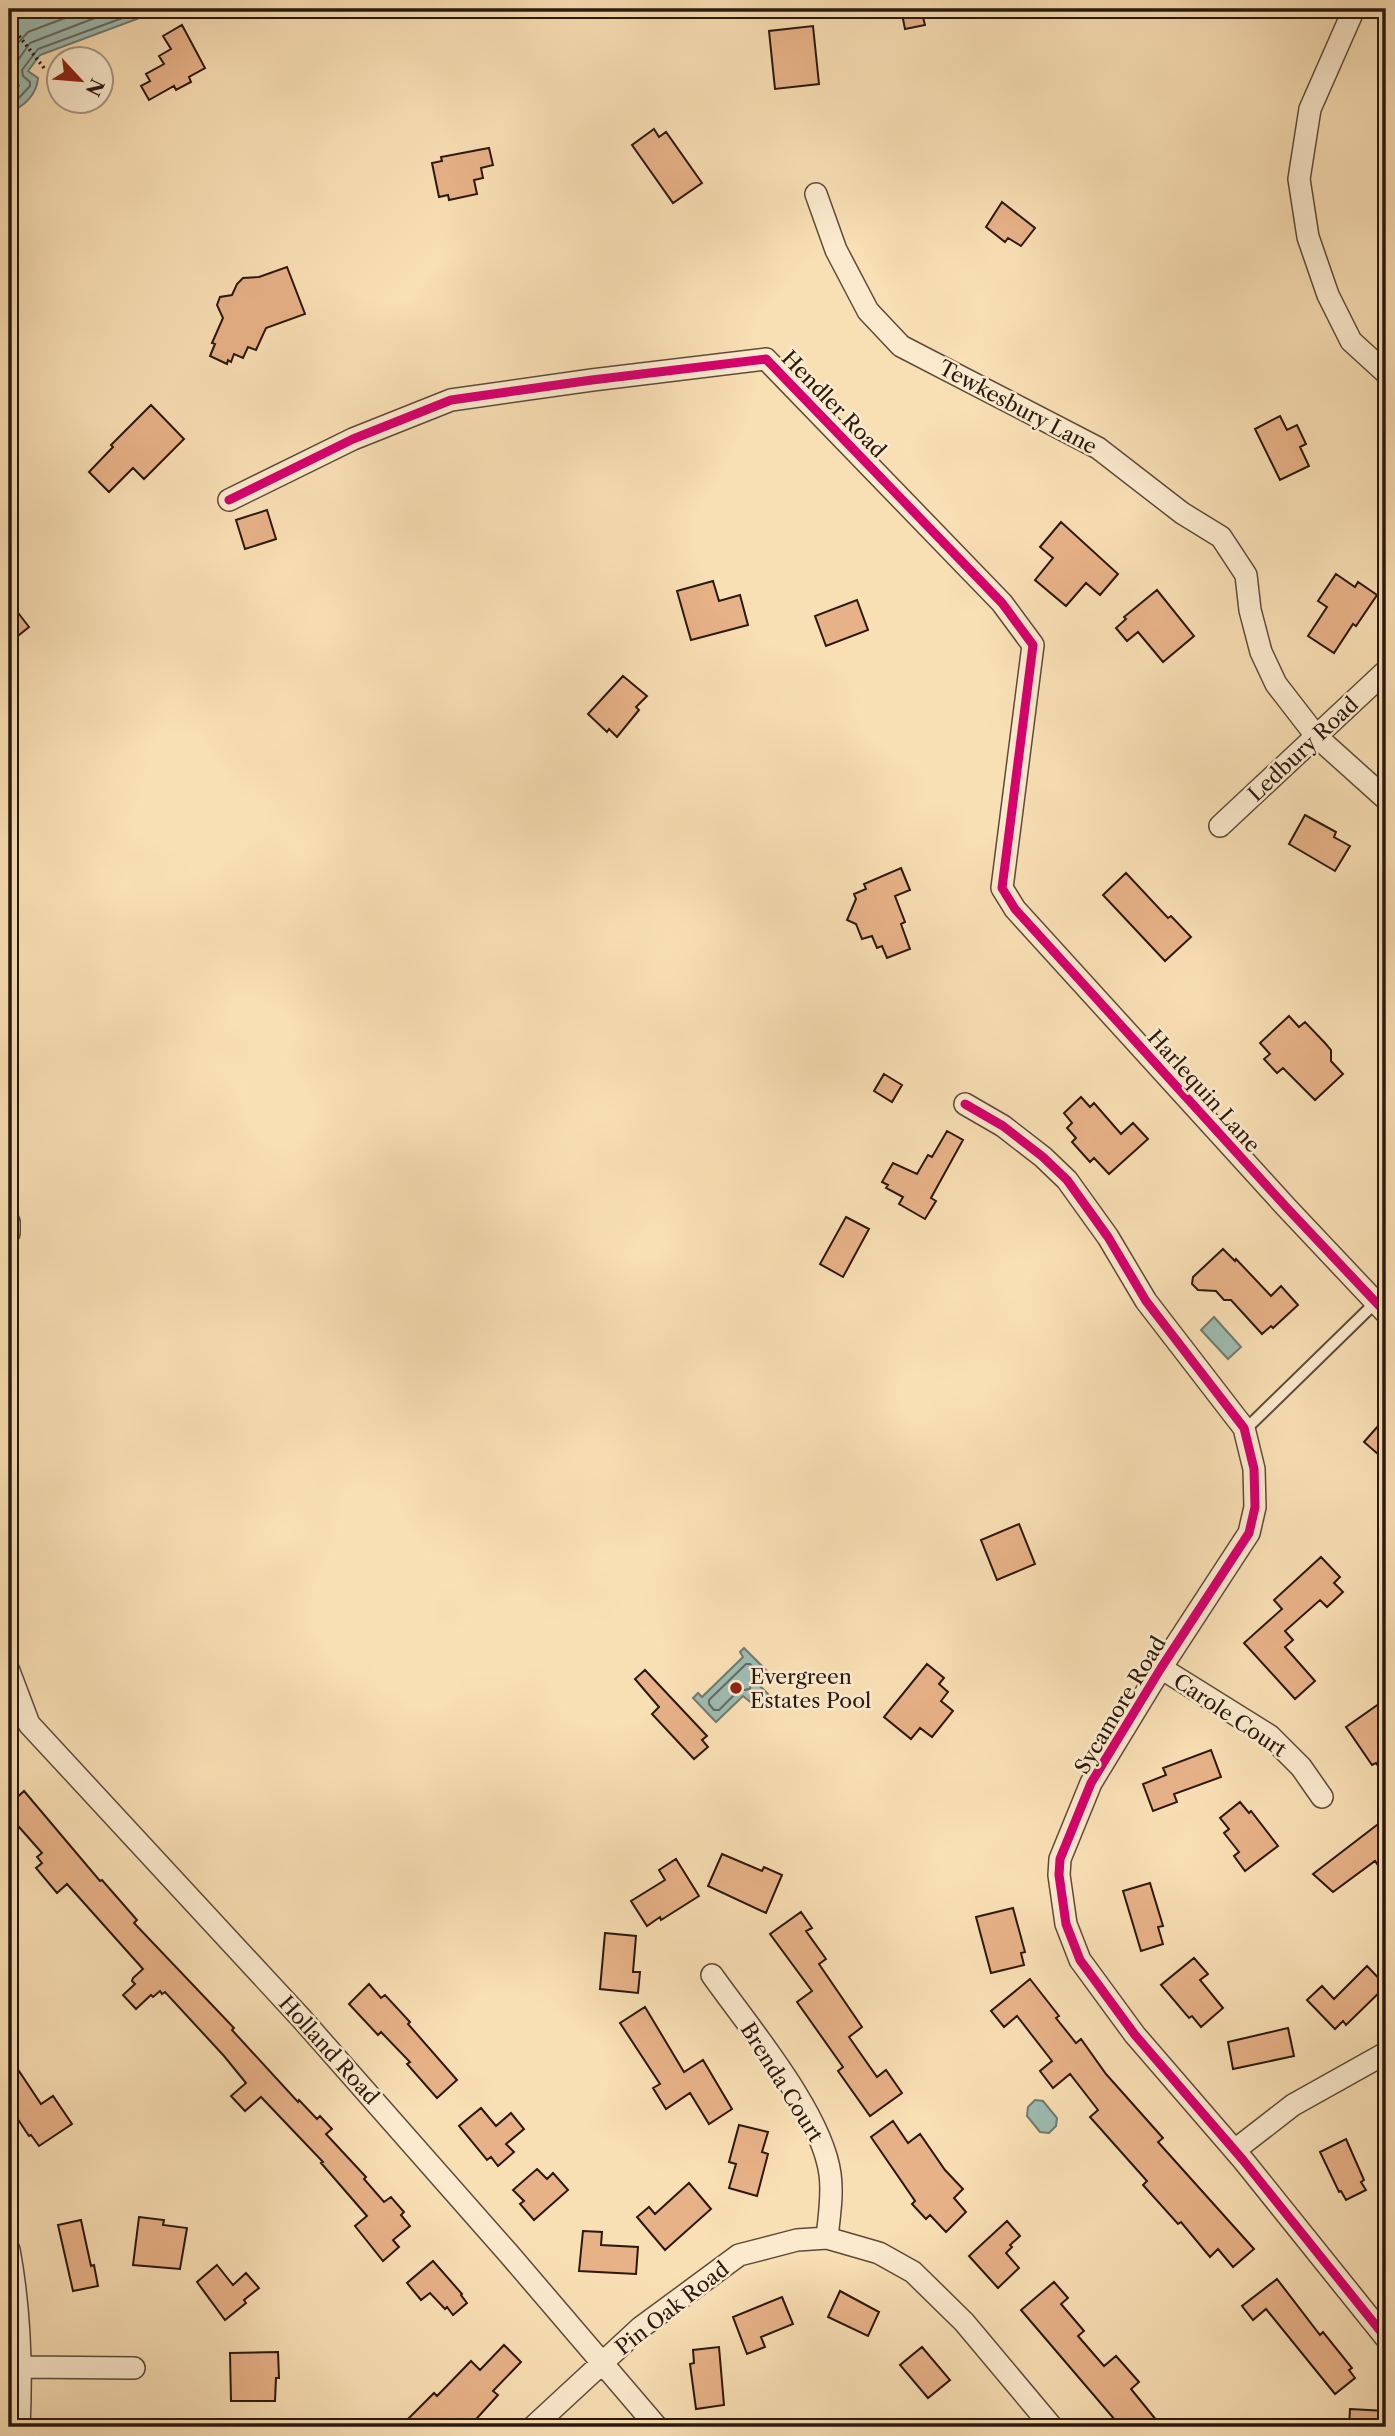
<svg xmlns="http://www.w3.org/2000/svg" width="1395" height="2436" viewBox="0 0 1395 2436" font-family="'Libre Caslon Text',serif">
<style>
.water{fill:#9ebcb2;stroke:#707a70;stroke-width:2}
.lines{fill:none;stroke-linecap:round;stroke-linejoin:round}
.shore{stroke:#646a60;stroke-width:2}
.building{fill:#e8b288;stroke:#2b180e;stroke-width:2}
.lane-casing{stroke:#5e4a38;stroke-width:14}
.street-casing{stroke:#5e4a38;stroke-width:24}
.path{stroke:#2b180e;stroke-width:3.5;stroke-dasharray:2 3.5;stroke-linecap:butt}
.lane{stroke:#fbeace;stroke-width:10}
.street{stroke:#fbeace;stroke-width:21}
.cycleway-casing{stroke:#fbeace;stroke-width:13}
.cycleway{stroke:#d6006c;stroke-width:9}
.poi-dot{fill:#8f2418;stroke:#fbeace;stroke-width:2.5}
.labels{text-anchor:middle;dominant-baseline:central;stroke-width:5;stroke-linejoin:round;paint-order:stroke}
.street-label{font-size:21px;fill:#2b180e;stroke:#fbeace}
.poi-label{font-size:21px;fill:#2b180e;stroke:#fbeace;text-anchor:start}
</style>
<rect width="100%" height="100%" fill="#f9dfb4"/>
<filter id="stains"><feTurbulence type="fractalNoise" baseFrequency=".00286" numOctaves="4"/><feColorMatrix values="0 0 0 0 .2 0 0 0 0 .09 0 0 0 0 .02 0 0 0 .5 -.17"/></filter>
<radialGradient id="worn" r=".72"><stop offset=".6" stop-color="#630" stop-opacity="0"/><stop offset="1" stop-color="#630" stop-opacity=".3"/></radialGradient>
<path class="water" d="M9 9H190L142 17 40 55 28 71 38 78C37 94 24 107 9 112Z
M1214 1317 1241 1347 1228 1359 1201 1330Z
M744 1648 768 1672 757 1683 768 1694 769 1703 766 1707 759 1709 743 1696 716 1722 693 1698 698 1693 702 1697 743 1657 740 1652Z
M1035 2100 1043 2101 1057 2118 1056 2126 1049 2133 1040 2132 1027 2116 1028 2107Z"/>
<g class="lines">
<path class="shore" d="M9 53 28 32 89 9
M9 95 19 86 14 75 13 67 30 43 118 9
M9 105 15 102 30 86V82L23 76 22 70 38 49 147 9
M746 1664H750L756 1671 751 1680 750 1689 738 1691 719 1710H714L709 1704V1700Z"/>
</g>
<path class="building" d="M901 9H921L925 25 905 29Z
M182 25 205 68 189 77 191 82 176 90 174 86 149 100 141 86 150 81 146 74 164 64 159 56 171 49 163 36Z
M813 26 819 84 775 89 769 31Z
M654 129 659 137 666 132 702 183 673 203 632 145Z
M489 148 493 165 481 168 483 178 474 180 477 194 449 200 448 195 439 197 432 163 442 161 441 157Z
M1002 202 1035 228 1021 246 1008 238 1005 242 986 227Z
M287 267 305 314 266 328 256 350 248 347 243 358 234 354 231 362 228 360 227 364 210 356 215 344 212 343 223 318 217 305 220 297 232 295 237 284 243 278 259 277Z
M151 405 184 439 144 479 133 468 109 492 89 472 113 447 111 445Z
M1280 416 1287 430 1297 425 1306 444 1300 447 1309 466 1280 480 1255 429Z
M267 510 276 539 245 549 236 520Z
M1061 522 1118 574 1100 595 1086 583 1066 606 1035 580 1053 558 1040 547Z
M1336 574 1355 587 1358 582 1377 595 1356 626 1353 624 1334 653 1308 636 1327 607 1318 601Z
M713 581 719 601 740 595 748 625 691 640 677 591Z
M1157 590 1194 636 1163 662 1138 632 1127 641 1116 628 1126 619 1124 617Z
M857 600 868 630 826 646 815 616Z
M9 601 29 627 9 643Z
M623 676 647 696 636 707 639 710 617 737 609 729 607 732 588 714Z
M1305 815 1336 832 1334 837 1350 846 1335 871 1289 844Z
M901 868 910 890 895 896 905 922 901 924 910 949 887 958 882 946 877 948 872 936 862 939 856 924 847 920 856 899 854 894 866 889 864 884Z
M1126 873 1168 918 1171 916 1191 937 1165 961 1103 895Z
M1289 1016 1299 1027 1305 1022 1325 1043 1331 1050V1061L1343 1074 1315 1100 1283 1068 1277 1073 1264 1059 1270 1054 1260 1043Z
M884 1074 902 1085 892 1102 874 1091Z
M1081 1097 1090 1107 1094 1103 1121 1134 1133 1123 1148 1139 1109 1174 1094 1158 1090 1162 1072 1142 1076 1138 1067 1128 1072 1123 1064 1113Z
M947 1131 963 1140 931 1198 936 1201 925 1219 899 1204 903 1197 886 1188 888 1185 882 1182 893 1163 917 1174 928 1155 932 1157Z
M846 1217 869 1229 843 1277 820 1264Z
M1223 1249 1235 1261 1236 1259 1271 1296 1281 1286 1298 1305 1273 1328 1271 1326 1262 1334 1231 1300H1224L1216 1291 1198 1290 1192 1284 1193 1277Z
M1386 1417V1461L1364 1442Z
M1019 1524 1035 1564 997 1580 981 1540Z
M1321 1557 1340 1577 1334 1583 1343 1592 1327 1607 1320 1600 1285 1631 1293 1640 1285 1647 1315 1681 1295 1699 1244 1643 1282 1609 1274 1600Z
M927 1664 944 1678 939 1684 948 1692 941 1701 953 1711 932 1737 920 1728 911 1739 884 1717Z
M645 1670 707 1736 702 1740 708 1747 694 1759 652 1714 659 1707 635 1679Z
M1386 1699V1778L1376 1763 1372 1765 1346 1727Z
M1211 1750 1221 1777 1174 1794 1177 1802 1153 1811 1143 1784 1166 1775 1163 1768Z
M24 1791 100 1881 102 1880 137 1920 134 1923 234 2028 232 2030 298 2102 299 2100 317 2119 320 2116 332 2129 326 2134 366 2177 364 2179 384 2202 391 2197 404 2212 401 2215 410 2226 393 2240 399 2247 383 2261 355 2226 367 2216 321 2163 323 2162 261 2097 245 2111 231 2096 246 2083 224 2056 165 1992 162 1994 160 1991 153 1997 151 1995 136 2009 123 1995 135 1984 132 1981 133 1978 143 1969 67 1884 57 1893 36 1868 42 1863 37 1857 42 1853 19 1827 9 1836V1805Z
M1240 1802 1249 1813 1251 1811 1278 1846 1245 1871 1234 1856 1239 1852 1224 1833 1229 1829 1220 1818Z
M1386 1818V1877L1375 1861 1333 1892 1313 1874Z
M722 1854 762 1871 764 1867 782 1875 766 1913 708 1886Z
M676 1859 699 1896 661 1920 660 1917 647 1926 631 1901 665 1880 659 1870Z
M1150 1883 1163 1926 1158 1927 1163 1944 1141 1951 1123 1891Z
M1013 1908 1025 1952 1021 1953 1024 1965 991 1973 976 1917Z
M801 1912 812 1928 806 1931 826 1959 819 1964 862 2027 849 2037 877 2077 886 2070 902 2093 870 2116 838 2071 843 2067 797 2002 812 1991 770 1934Z
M605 1933 636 1936 633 1972H640L638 1993 600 1989Z
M1194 1958 1208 1974 1200 1980 1223 2008 1201 2027 1192 2016 1189 2018 1161 1985Z
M1367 1966 1386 1986 1346 2025 1343 2021 1335 2029 1307 2000 1322 1986 1334 1999Z
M1030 1979 1059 2016 1056 2018 1076 2043 1081 2039 1106 2074 1163 2138 1158 2142 1254 2249 1233 2267 1218 2249 1210 2257 1181 2222 1178 2224 1143 2185 1147 2181 1090 2117 1098 2110 1070 2074 1053 2088 1040 2071 1052 2061 1017 2016 1004 2027 991 2011Z
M369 1984 381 1998 385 1995 410 2022 408 2024 457 2080 437 2098 407 2064 410 2062 381 2032 378 2035 349 2004Z
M645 2007 684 2072 703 2060 732 2109 709 2124 690 2093 666 2109 653 2088 660 2084 620 2023Z
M1288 2028 1294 2056 1233 2069 1228 2042Z
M9 2056 41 2104 53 2096 72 2124 39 2146 31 2135 29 2136 9 2106Z
M481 2108 496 2126 511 2113 524 2129 506 2144 514 2152 498 2166 491 2157 487 2160 459 2126Z
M893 2121 908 2143 920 2134 945 2170 963 2189 954 2198 966 2212 946 2232 930 2215 926 2219 912 2204 915 2201 871 2137Z
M739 2125 768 2132 762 2152 768 2154 757 2196 729 2188 736 2164 729 2162Z
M1346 2139 1364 2180 1361 2182 1366 2190 1346 2200 1341 2191 1339 2192 1320 2152Z
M537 2169 547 2179 553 2173 568 2190 534 2220 520 2204 524 2201 513 2190Z
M689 2183 711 2209 665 2250 637 2217 649 2207 655 2214Z
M139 2217 164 2220 163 2225 187 2228 180 2269 133 2265Z
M81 2220 91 2266 94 2265 98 2286 73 2291 58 2225Z
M1007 2221 1020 2236 1010 2245 1012 2247 1006 2253 1019 2268 998 2288 969 2256Z
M583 2231 602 2232 601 2245 638 2247 636 2274 579 2271Z
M433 2261 462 2294 461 2295 467 2303 453 2315 447 2307 445 2309 430 2293 421 2300 407 2283Z
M217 2265 233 2285 246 2273 259 2288 244 2300 246 2303 225 2320 197 2282Z
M1277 2279 1320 2335 1323 2332 1352 2368 1349 2370 1355 2378 1335 2394 1266 2309 1253 2320 1242 2306Z
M1054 2282 1068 2298 1061 2304 1084 2331 1078 2336 1104 2366 1116 2356 1139 2382 1131 2389 1162 2427H1121L1021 2310Z
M840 2291 879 2312 868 2336 828 2317Z
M782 2297 793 2324 761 2337 765 2347 747 2354 733 2317Z
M504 2345 521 2362 493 2391 498 2395 469 2427H400L434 2393 437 2396 471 2361 480 2370Z
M719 2347 724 2405 696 2409 690 2364 694 2363 693 2350Z
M922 2347 950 2380 928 2398 900 2365Z
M278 2352 279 2378H276L275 2401H231L230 2353Z
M1350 2409 1386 2411V2427H1349Z"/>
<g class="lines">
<defs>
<path id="lane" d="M1244 1428 1252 1423 1375 1303"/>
<path id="street" d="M1354 9 1310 109 1299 179 1308 237 1328 295 1351 341 1386 373
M816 194 836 250 868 311 901 346 1098 448 1182 513 1221 537 1246 575 1250 610 1261 652 1276 684 1317 737 1386 799
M229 500 353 439 451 400 592 380 766 359 1002 603 1033 645 1002 888 1015 909 1287 1208 1386 1313
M1220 826 1386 671
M965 1104 1003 1126 1043 1157 1067 1180 1108 1237 1146 1301 1244 1428 1254 1469 1255 1507 1249 1533 1161 1668 1091 1783 1060 1859 1059 1875 1066 1924 1080 1960 1135 2035 1243 2160 1386 2338
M9 1222V1233
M1161 1668 1270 1736 1301 1767 1322 1797
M9 1671 29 1724 301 2018 509 2254 657 2427
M712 1975C748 2026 822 2113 830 2174 833 2195 829 2217 827 2238
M1235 2150 1293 2105 1386 2053
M9 2250C20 2309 22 2367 19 2427
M21 2367 134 2368
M533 2427 640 2328 739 2255 797 2240 827 2238 879 2253 913 2272 964 2322 1052 2427"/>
</defs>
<use href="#lane" class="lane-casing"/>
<use href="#street" class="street-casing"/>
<path class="path" d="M9 23 44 68"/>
<use href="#lane" class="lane"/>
<use href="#street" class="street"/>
<defs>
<path id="cycleway" d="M229 500 353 439 451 400 592 380 766 359 1002 603 1033 645 1002 888 1015 909 1287 1208 1386 1313
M965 1104 1003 1126 1043 1157 1067 1180 1108 1237 1146 1301 1244 1428 1254 1469 1255 1507 1249 1533 1161 1668 1091 1783 1060 1859 1059 1875 1066 1924 1080 1960 1135 2035 1243 2160 1386 2338"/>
</defs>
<use href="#cycleway" class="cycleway-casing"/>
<use href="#cycleway" class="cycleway"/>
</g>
<circle class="poi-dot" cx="736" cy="1688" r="7"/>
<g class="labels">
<g class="street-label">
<text transform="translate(834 404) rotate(46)">Hendler Road</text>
<text transform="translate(1018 407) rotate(28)">Tewkesbury Lane</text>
<text transform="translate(1303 749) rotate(-43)">Ledbury Road</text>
<text transform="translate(1204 1091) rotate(48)">Harlequin Lane</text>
<text transform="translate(1120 1705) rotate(-59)">Sycamore Road</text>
<text transform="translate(1230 1715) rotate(34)">Carole Court</text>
<text transform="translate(329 2050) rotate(48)">Holland Road</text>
<text transform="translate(782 2082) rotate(58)">Brenda Court</text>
<text transform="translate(672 2308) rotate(-38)">Pin Oak Road</text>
</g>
<g class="poi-label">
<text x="750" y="1676">Evergreen<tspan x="750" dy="24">Estates Pool</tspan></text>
</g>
</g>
<rect width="1395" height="2436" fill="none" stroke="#f9dfb4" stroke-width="35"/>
<rect x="10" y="10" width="1374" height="2415" fill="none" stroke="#2b180e" stroke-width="3.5"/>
<rect x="18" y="18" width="1360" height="2401" fill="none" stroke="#2b180e" stroke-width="2"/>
<g transform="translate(80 80) rotate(116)"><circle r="33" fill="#fbeace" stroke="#a89681" stroke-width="2"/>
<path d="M0-5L12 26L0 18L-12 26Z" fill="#8f2418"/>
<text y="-10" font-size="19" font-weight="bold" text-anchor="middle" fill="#2b180e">N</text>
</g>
<rect width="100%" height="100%" filter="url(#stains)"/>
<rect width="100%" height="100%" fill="url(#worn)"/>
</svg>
